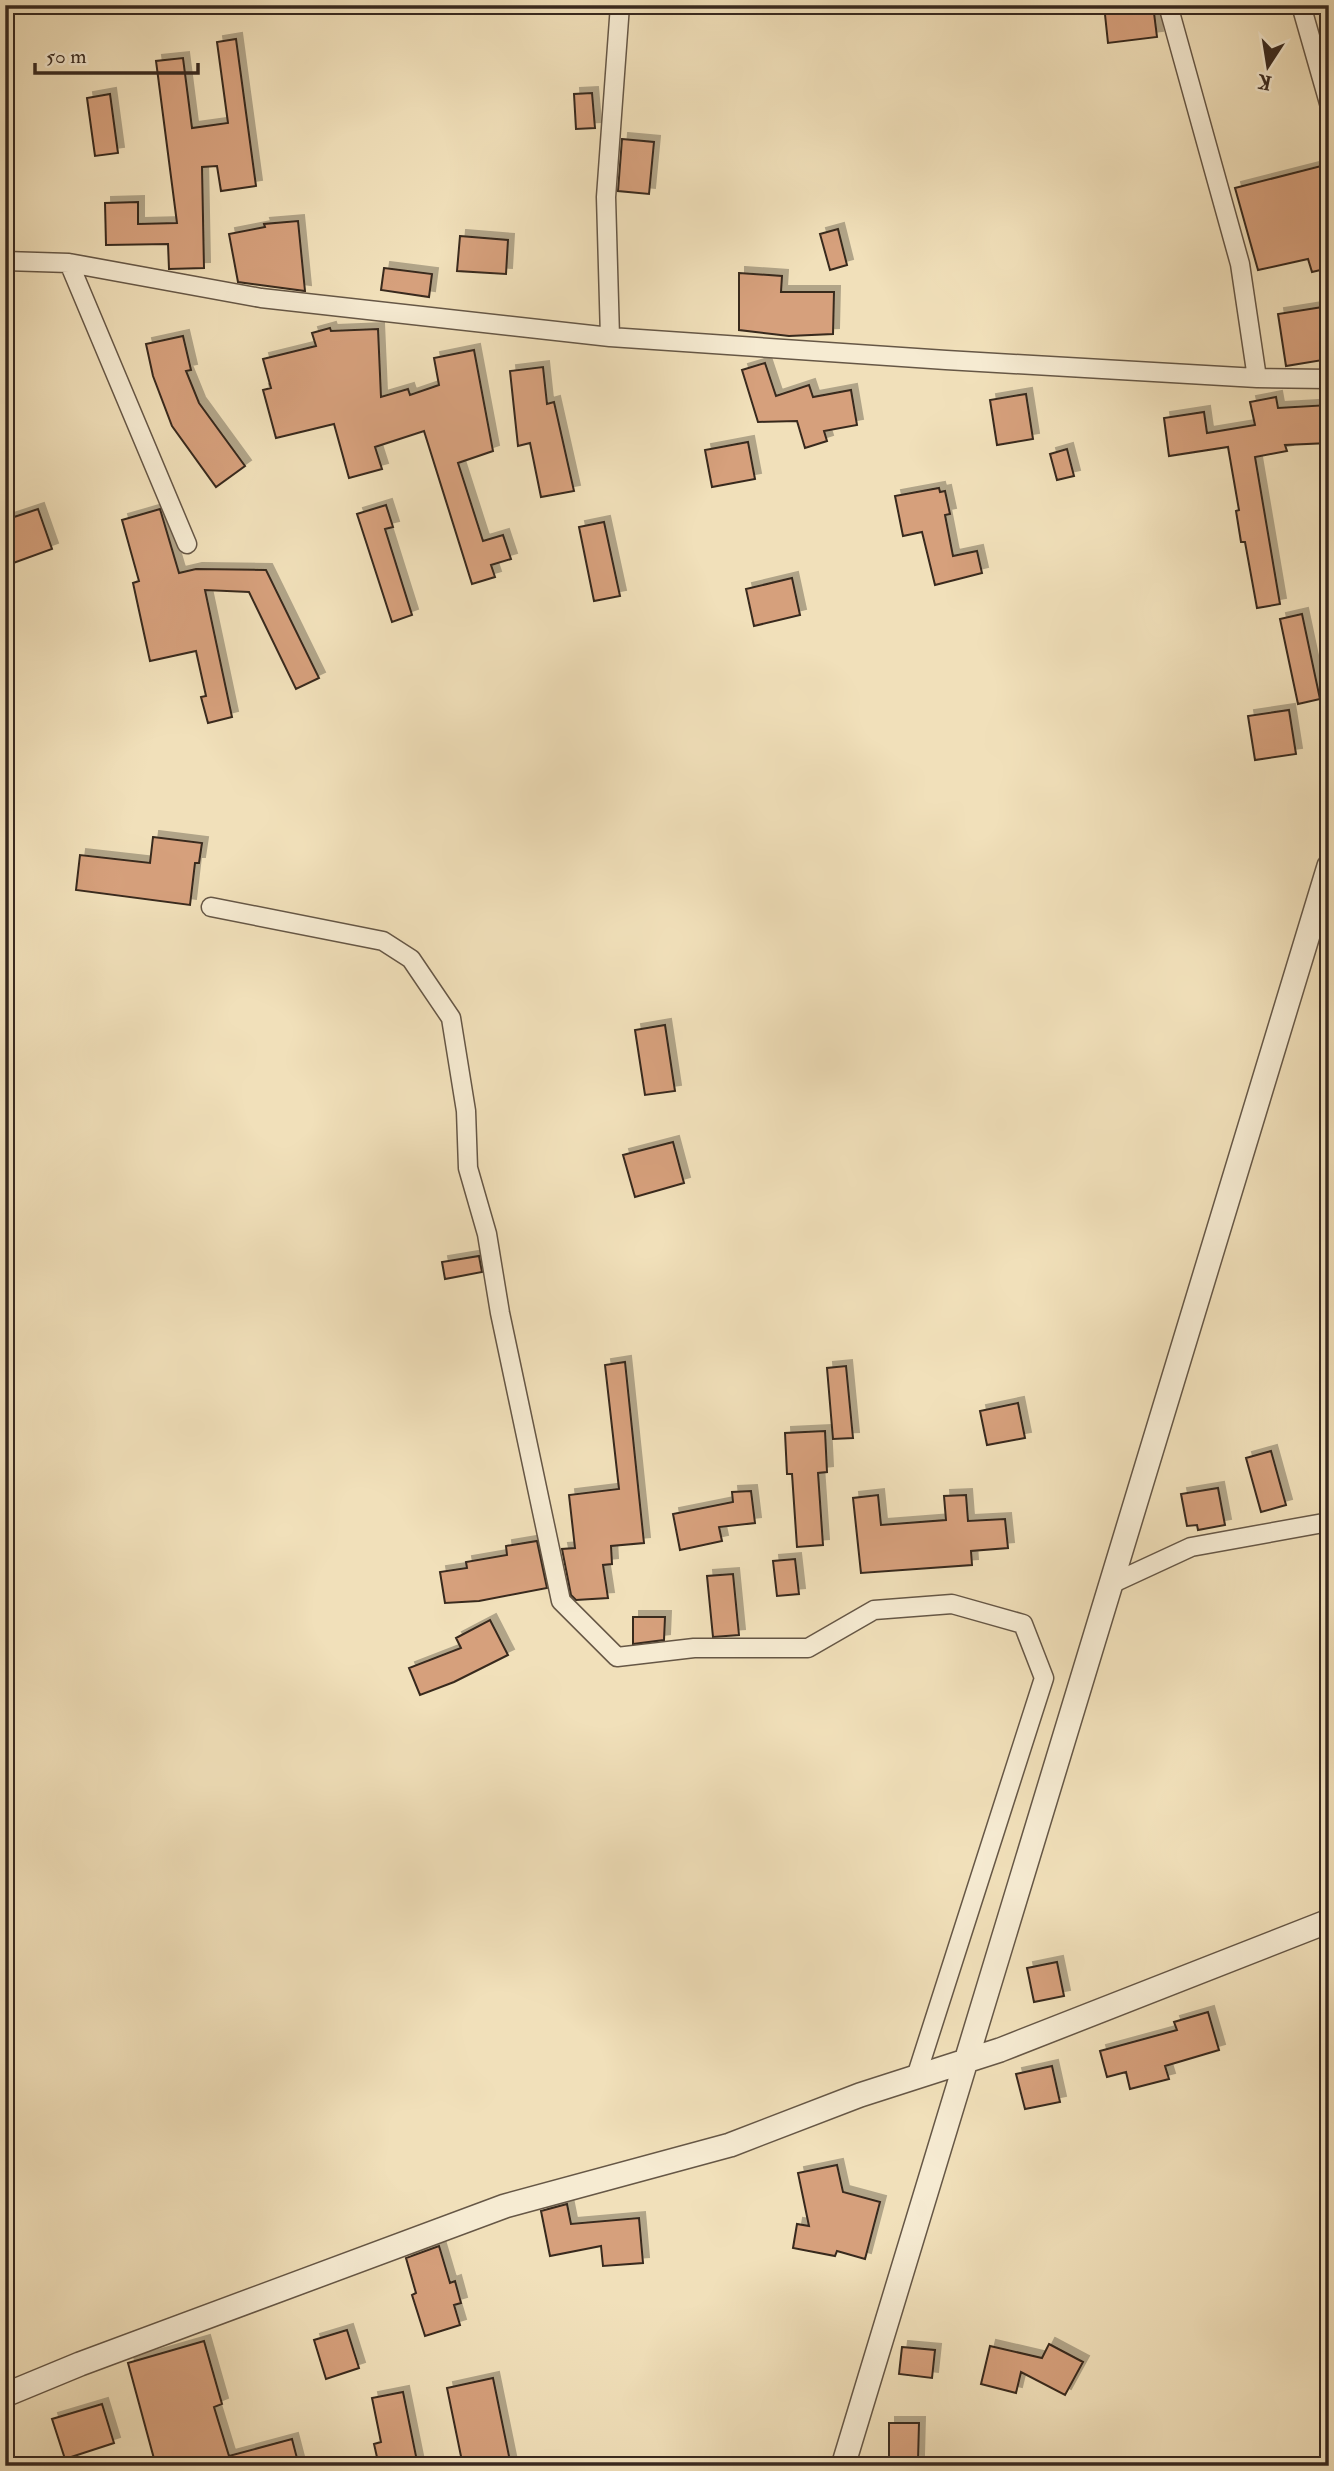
<svg xmlns="http://www.w3.org/2000/svg" width="1334" height="2471" viewBox="0 0 1334 2471" font-family="'IM FELL Double Pica',serif">
<style>
.building{fill:#d6a07c;stroke:#38291f;stroke-width:2;filter:url(#shadow)}
.lines{fill:none;stroke-linecap:round;stroke-linejoin:round}
.minor-casing{stroke:#665746;stroke-width:21}
.tertiary-casing{stroke:#665746;stroke-width:26}
.minor{stroke:#f6ebd2;stroke-width:18}
.tertiary{stroke:#f6ebd2;stroke-width:23}
</style>
<defs>
<filter id="shadow"><feDropShadow dx="6" dy="-6" stdDeviation="0" flood-color="#0004"/></filter>
</defs>
<rect width="100%" height="100%" fill="#f1e0ba"/>
<filter id="stains"><feTurbulence type="fractalNoise" baseFrequency=".00286" numOctaves="4"/><feColorMatrix values="0 0 0 0 .2 0 0 0 0 .09 0 0 0 0 .02 0 0 0 .5 -.17"/></filter>
<radialGradient id="worn" r=".72"><stop offset=".6" stop-color="#630" stop-opacity="0"/><stop offset="1" stop-color="#630" stop-opacity=".3"/></radialGradient>
<path class="building" d="M1104 5H1153L1157 37 1108 43Z
M236 39 256 186 221 191 217 166 202 167 204 268 169 269 168 244 106 245 105 203 138 202V224L177 223 156 61 183 58 192 128 228 123 217 42Z
M592 93 595 128 576 129 574 94Z
M110 94 118 153 95 156 87 98Z
M622 139 654 142 649 194 618 191Z
M1329 164V268L1312 272 1308 259 1258 270 1235 188Z
M298 221 305 291 238 282 229 234 265 227 264 224Z
M838 229 847 265 830 270 820 234Z
M460 236 508 240 506 274 457 271Z
M384 268 432 274 429 297 381 290Z
M739 273 782 276 781 292H834L833 334 789 336 739 330Z
M1329 306V359L1286 366 1278 314Z
M330 328 331 331 378 329 381 397 408 389 410 395 439 385 434 358 474 350 493 451 458 463 483 541 503 535 511 559 491 565 495 577 472 584 424 431 375 447 382 469 349 478 334 424 276 438 263 390 271 388 263 359 316 346 312 333Z
M183 336 191 370 186 371 199 403 245 466 216 487 172 426 153 376 146 344Z
M765 363 776 396 809 385 813 397 851 390 857 425 824 431 827 441 805 448 797 421 758 422 742 370Z
M543 367 547 404 554 402 574 491 541 497 530 443 518 446 510 371Z
M1026 394 1033 439 997 445 990 400Z
M1276 397 1278 408 1329 405V443L1285 445 1287 451 1255 457 1280 604 1257 608 1245 542H1241L1236 511 1239 510 1228 447 1169 456 1164 418 1204 412 1207 433 1255 425 1250 402Z
M748 442 755 479 712 487 705 450Z
M1067 449 1074 476 1057 480 1050 454Z
M939 488 940 492 945 491 950 514 945 515 953 556 977 551 982 573 935 585 922 532 903 536 895 496Z
M386 505 393 527 385 529 412 615 392 622 357 514Z
M38 509 52 549 5 566V520Z
M160 509 179 573 196 569 266 570 319 678 296 689 249 592 205 590 232 717 208 723 201 697 206 696 196 651 150 661 133 583 139 581 122 520Z
M604 522 620 596 594 601 579 527Z
M792 578 800 615 754 626 746 589Z
M1302 614 1320 699 1298 704 1280 619Z
M1289 710 1296 754 1255 760 1248 716Z
M153 837 202 843 199 863H195L190 905 76 890 80 855 150 863Z
M665 1025 675 1091 645 1095 635 1030Z
M673 1142 684 1183 635 1197 623 1155Z
M479 1256 482 1272 445 1279 442 1262Z
M625 1362 644 1543 611 1546 612 1564 603 1565 608 1598 576 1600 571 1595 562 1549 575 1548 569 1495 619 1489 605 1365Z
M846 1366 853 1438 833 1439 827 1368Z
M1018 1403 1025 1438 987 1445 980 1411Z
M825 1431 827 1472 818 1473 823 1545 797 1547 792 1474H787L785 1433Z
M1271 1451 1286 1505 1261 1512 1246 1458Z
M1218 1488 1225 1525 1198 1530 1197 1525 1187 1526 1181 1494Z
M751 1491 755 1523 719 1527 722 1541 680 1550 673 1514 733 1502 732 1492Z
M878 1495 881 1525 946 1520 944 1496 966 1495 968 1521 1005 1519 1008 1548 971 1551 972 1565 861 1573 853 1498Z
M537 1541 547 1588 479 1601 445 1603 440 1572 467 1568 466 1562 507 1555 506 1546Z
M795 1559 799 1594 777 1596 773 1561Z
M733 1574 739 1635 713 1637 707 1576Z
M633 1617H665L664 1640 633 1644Z
M490 1620 508 1655 454 1682 420 1695 409 1668 461 1648 456 1638Z
M1057 1962 1064 1996 1034 2002 1027 1968Z
M1208 2012 1219 2050 1165 2066 1169 2079 1130 2089 1126 2072 1107 2077 1100 2051 1177 2030 1174 2022Z
M1052 2066 1060 2102 1025 2109 1016 2074Z
M837 2165 843 2192 880 2202 865 2259 837 2251 835 2256 793 2248 797 2224 809 2226 798 2173Z
M567 2204 571 2224 639 2218 643 2263 603 2266 601 2246 550 2256 541 2211Z
M439 2246 450 2283 455 2281 461 2303 454 2305 460 2325 425 2336 412 2295 416 2293 406 2258Z
M347 2330 359 2368 326 2379 314 2340Z
M204 2341 222 2404 214 2407 229 2456 292 2439 299 2466H156L128 2363Z
M1049 2344 1083 2362 1065 2395 1021 2372 1016 2393 981 2384 990 2346 1042 2358Z
M902 2347 935 2350 932 2378 899 2374Z
M493 2378 511 2466H463L447 2388Z
M403 2392 418 2466H379L374 2444 381 2442 372 2398Z
M102 2404 114 2443 65 2459 52 2419Z
M889 2423H919L918 2461 889 2460Z"/>
<g class="lines">
<defs>
<path id="minor" d="M1168 5 1240 264 1257 378
M1301 5 1329 103
M5 261 69 263 261 298 610 337 946 360 1257 378 1329 379
M69 263 187 544
M610 337 606 197 620 5
M211 907 383 941 411 959 451 1018 466 1111 468 1168 487 1234 500 1313 561 1601 617 1657 694 1648H808L874 1610 952 1604 1023 1624 1044 1678 916 2077
M1111 1584 1191 1547 1329 1522"/>
<path id="tertiary" d="M5 2395 80 2364 505 2206 730 2145 860 2095 1000 2050 1329 1921
M843 2466 1329 866"/>
</defs>
<use href="#minor" class="minor-casing"/>
<use href="#tertiary" class="tertiary-casing"/>
<use href="#minor" class="minor"/>
<use href="#tertiary" class="tertiary"/>
</g>
<rect width="1334" height="2471" fill="none" stroke="#f1e0ba" stroke-width="28"/>
<rect x="7" y="7" width="1320" height="2457" fill="none" stroke="#38291f" stroke-width="3.5"/>
<rect x="14" y="14" width="1306" height="2443" fill="none" stroke="#38291f" stroke-width="2"/>
<g transform="translate(1268 66) rotate(192)" stroke="#f6ebd2" stroke-width="5" paint-order="stroke">
<path d="M0-5L12 26L0 18L-12 26Z" fill="#38291f"/>
<text y="-10" font-size="19" font-weight="bold" text-anchor="middle" fill="#38291f">K</text>
</g>
<path d="M35 63v10h163v-10" fill="none" stroke="#38291f" stroke-width="3.5"/>
<text x="46" y="63" font-size="21" fill="#38291f" stroke="#f6ebd2" stroke-width="5" paint-order="stroke">50 m</text>
<rect width="100%" height="100%" filter="url(#stains)"/>
<rect width="100%" height="100%" fill="url(#worn)"/>
</svg>
